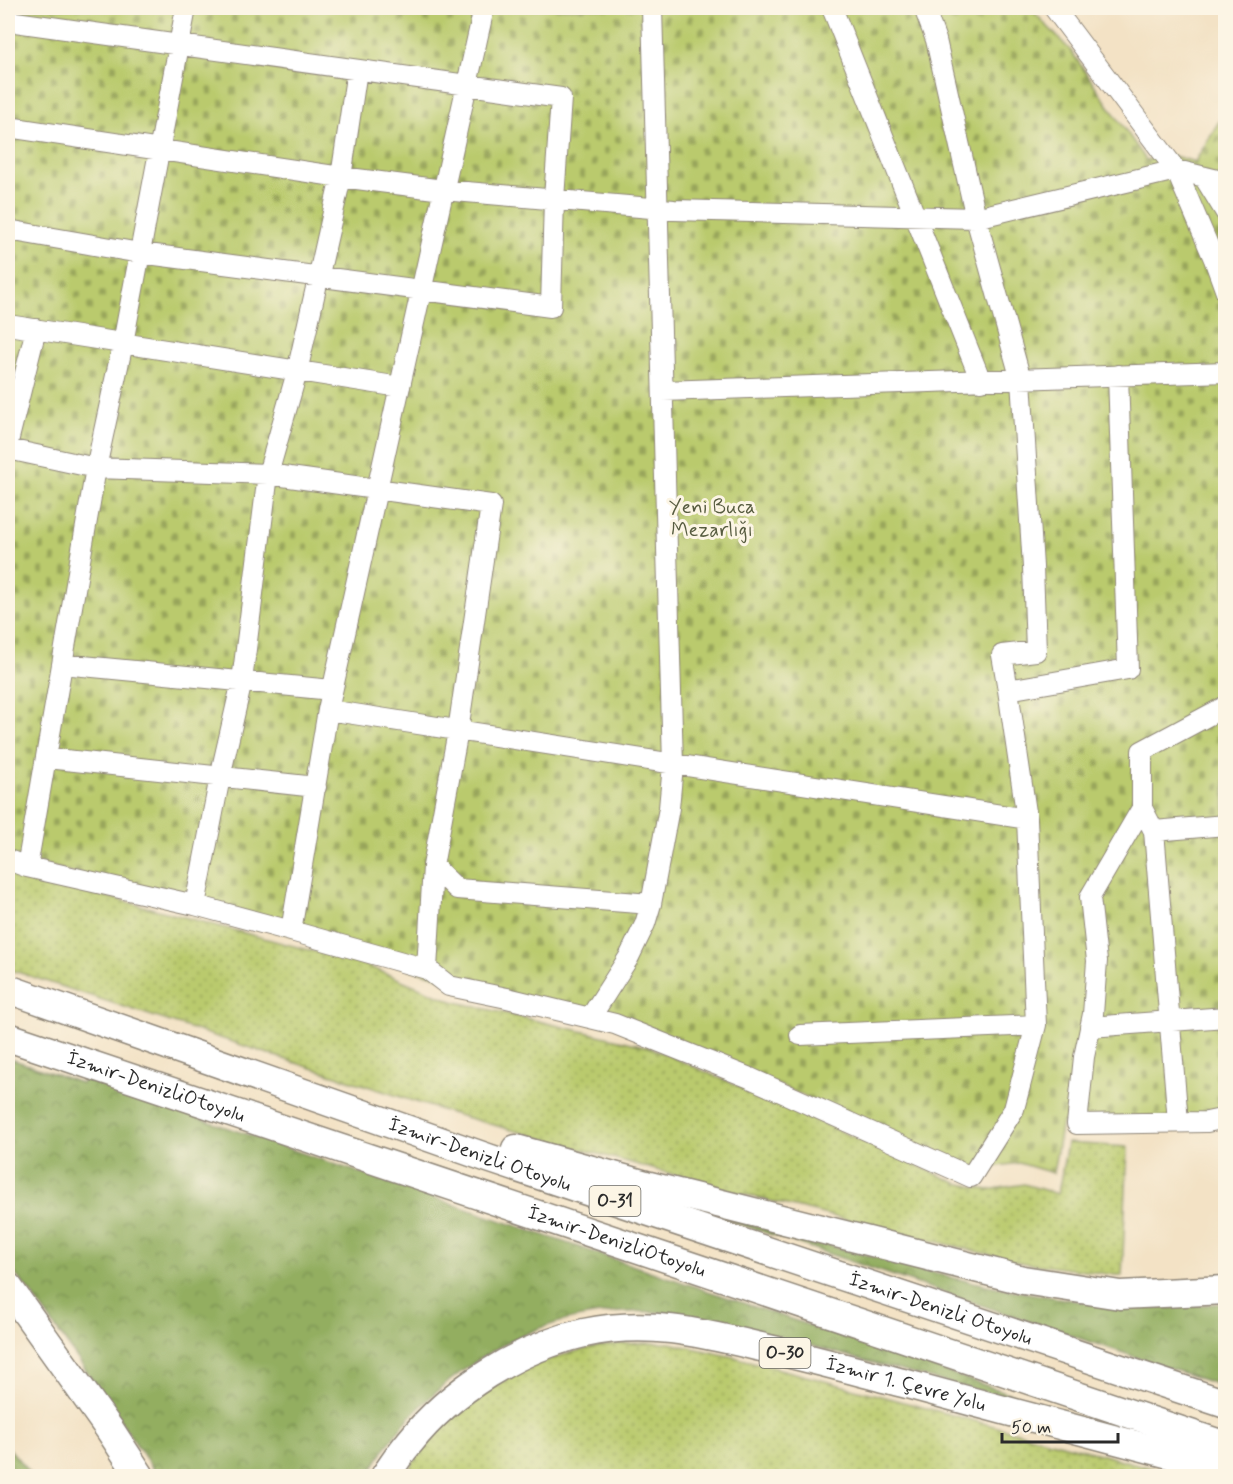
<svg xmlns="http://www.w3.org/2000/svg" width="1233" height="1484" viewBox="0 0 1233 1484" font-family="Mynerve,sans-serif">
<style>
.grass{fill:url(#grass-dots);stroke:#727a4c;stroke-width:1.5}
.forest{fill:url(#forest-crowns);stroke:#5f6c46;stroke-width:1.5}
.cemetery{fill:url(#cemetery-stones);stroke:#727a4c;stroke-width:1.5}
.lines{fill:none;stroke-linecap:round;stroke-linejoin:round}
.minor-casing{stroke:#8f8678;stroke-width:22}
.highway-casing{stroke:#8f8678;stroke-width:31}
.minor{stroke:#fff;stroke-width:20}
.highway{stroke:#fff;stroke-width:28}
.labels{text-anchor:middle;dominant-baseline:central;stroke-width:6;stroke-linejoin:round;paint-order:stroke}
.shield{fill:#fcf5e5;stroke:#6a6863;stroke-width:1.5}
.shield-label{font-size:18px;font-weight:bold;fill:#2b2b2b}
.park-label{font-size:20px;fill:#565b3f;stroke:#fcf5e5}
.street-label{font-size:20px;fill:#2b2b2b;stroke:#fcf5e5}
</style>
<defs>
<pattern id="grass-dots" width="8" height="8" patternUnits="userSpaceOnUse" patternTransform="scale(1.5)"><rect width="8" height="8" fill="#baca6d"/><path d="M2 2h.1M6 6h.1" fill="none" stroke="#97a45a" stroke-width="1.8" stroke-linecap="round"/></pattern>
<pattern id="forest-crowns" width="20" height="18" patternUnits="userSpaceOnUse" patternTransform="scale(1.5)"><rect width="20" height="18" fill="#93ae60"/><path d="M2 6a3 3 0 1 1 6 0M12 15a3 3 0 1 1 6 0" fill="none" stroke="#788e4f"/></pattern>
<pattern id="cemetery-stones" width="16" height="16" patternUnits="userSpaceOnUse" patternTransform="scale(1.5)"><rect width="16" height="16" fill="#baca6d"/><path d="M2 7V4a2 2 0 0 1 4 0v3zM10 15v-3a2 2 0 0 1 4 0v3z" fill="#97a45a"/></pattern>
</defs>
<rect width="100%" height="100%" fill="#fcf5e5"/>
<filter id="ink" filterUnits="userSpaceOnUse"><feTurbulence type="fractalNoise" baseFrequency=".0167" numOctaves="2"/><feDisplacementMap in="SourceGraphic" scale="12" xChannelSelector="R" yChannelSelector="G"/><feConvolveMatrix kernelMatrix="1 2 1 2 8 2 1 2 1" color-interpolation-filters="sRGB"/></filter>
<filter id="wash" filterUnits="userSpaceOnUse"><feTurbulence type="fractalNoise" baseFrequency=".008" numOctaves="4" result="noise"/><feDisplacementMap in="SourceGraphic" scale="24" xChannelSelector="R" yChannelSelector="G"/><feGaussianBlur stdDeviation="1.35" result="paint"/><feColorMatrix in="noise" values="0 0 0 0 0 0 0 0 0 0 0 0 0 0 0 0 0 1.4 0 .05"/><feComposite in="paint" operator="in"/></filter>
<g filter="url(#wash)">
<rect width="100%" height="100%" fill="#f3e2c5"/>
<path class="grass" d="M8 873 67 886 365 965 452 1001 649 1047 957 1183 988 1190 1024 1184 1058 1194 1067 1143 1128 1147 1122 1276 1024 1263 758 1198 447 1112 8 969Z
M669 1343 738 1358 1182 1476H405C446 1405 528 1355 610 1345 629 1342 649 1344 669 1343Z"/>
<path class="forest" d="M8 1058 81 1083 84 1079 1067 1413C1001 1396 935 1380 869 1362 804 1344 738 1321 671 1313 623 1308 567 1315 523 1335 502 1344 480 1358 461 1372 423 1400 390 1433 369 1476H158L96 1385 34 1297 8 1265Z
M701 1211 953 1278 1021 1292 1096 1304 1169 1308 1225 1303V1387Z
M8 1447 32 1476H8Z"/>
<path class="cemetery" d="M8 8H1030L1071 51 1146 160 1170 155 1195 162 1225 111V1111L1189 1117 1062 1122 1053 1173 1019 1163 984 1168 954 1162 650 1028 456 982 8 854Z"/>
</g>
<g filter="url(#ink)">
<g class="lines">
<defs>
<path id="minor" d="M484 8 328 710 1027 819
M832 8 981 381
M924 8 936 40 976 218 1021 380 1033 567 1036 651 1002 655 1008 690 1128 669 1118 375
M1054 8 1176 170 1214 259 1226 292
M8 21 561 98 554 199 551 307 140 253 8 230
M8 127 341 177 443 190 674 210 976 218 1176 170 1226 182
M1204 177 1226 213
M8 325 400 387
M663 391 1226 372
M8 442 36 329
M8 449 96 468 268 474 491 505 458 731 433 866 457 889 651 904
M62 664 332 690
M1226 706 1142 751V808L1090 897 1097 961 1093 1014 1084 1057 1077 1124 1207 1122 1226 1118
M328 710 291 931 427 969
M47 758 316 787
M1142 808 1154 831 1178 1122
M1154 831 1226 825
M8 860 27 867 195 905 291 931
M433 866 427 969 449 986 507 998 615 1024 750 1078 971 1177 1014 1109 1036 1025
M27 867 96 468 123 343 186 8
M195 905 220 777 242 681 268 474 297 372 341 177 357 70
M590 1018 629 957 645 924 651 904 669 808 673 765 652 8
M1090 1027 1226 1017
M800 1035 1036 1025 1027 819 1008 690"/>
<g id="highway">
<path id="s1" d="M8 989 488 1158 1226 1404"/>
<path id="s2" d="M8 1037 1226 1446"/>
<path d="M516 1149 646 1185 1023 1280 1120 1295 1226 1290"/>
<path d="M8 1287 110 1430 140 1476"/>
<path id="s3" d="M385 1476C393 1465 400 1453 409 1443 451 1390 518 1348 584 1333 649 1319 702 1333 765 1348 813 1359 860 1372 907 1384 1013 1413 1119 1441 1226 1469"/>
</g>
</defs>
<use href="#minor" class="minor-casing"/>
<use href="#highway" class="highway-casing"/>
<use href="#minor" class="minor"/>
<use href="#highway" class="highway"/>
</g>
</g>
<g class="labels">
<g class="shield">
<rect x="589.5" y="1186" width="51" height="30" rx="4.5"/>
<rect x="759.5" y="1338" width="51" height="30" rx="4.5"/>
</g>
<g class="shield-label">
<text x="615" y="1201">O-31</text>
<text x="785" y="1353">O-30</text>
</g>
<g class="park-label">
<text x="712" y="507">Yeni Buca<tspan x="712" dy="23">Mezarlığı</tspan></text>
</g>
<g class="street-label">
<text stroke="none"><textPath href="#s2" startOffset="156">İzmir-DenizliOtoyolu</textPath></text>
<text stroke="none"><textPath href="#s1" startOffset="500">İzmir-Denizli Otoyolu</textPath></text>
<text stroke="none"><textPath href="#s2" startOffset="642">İzmir-DenizliOtoyolu</textPath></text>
<text stroke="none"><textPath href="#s1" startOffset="986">İzmir-Denizli Otoyolu</textPath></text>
<text stroke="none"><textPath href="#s3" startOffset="580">İzmir 1. Çevre Yolu</textPath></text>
</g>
</g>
<rect width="1233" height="1484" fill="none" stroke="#fcf5e5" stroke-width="30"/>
<path d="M1002 1433v9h116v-9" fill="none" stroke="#2b2b2b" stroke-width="3"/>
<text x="1011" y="1433" font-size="18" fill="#2b2b2b" stroke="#fcf5e5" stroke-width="4.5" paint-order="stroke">50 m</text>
</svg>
